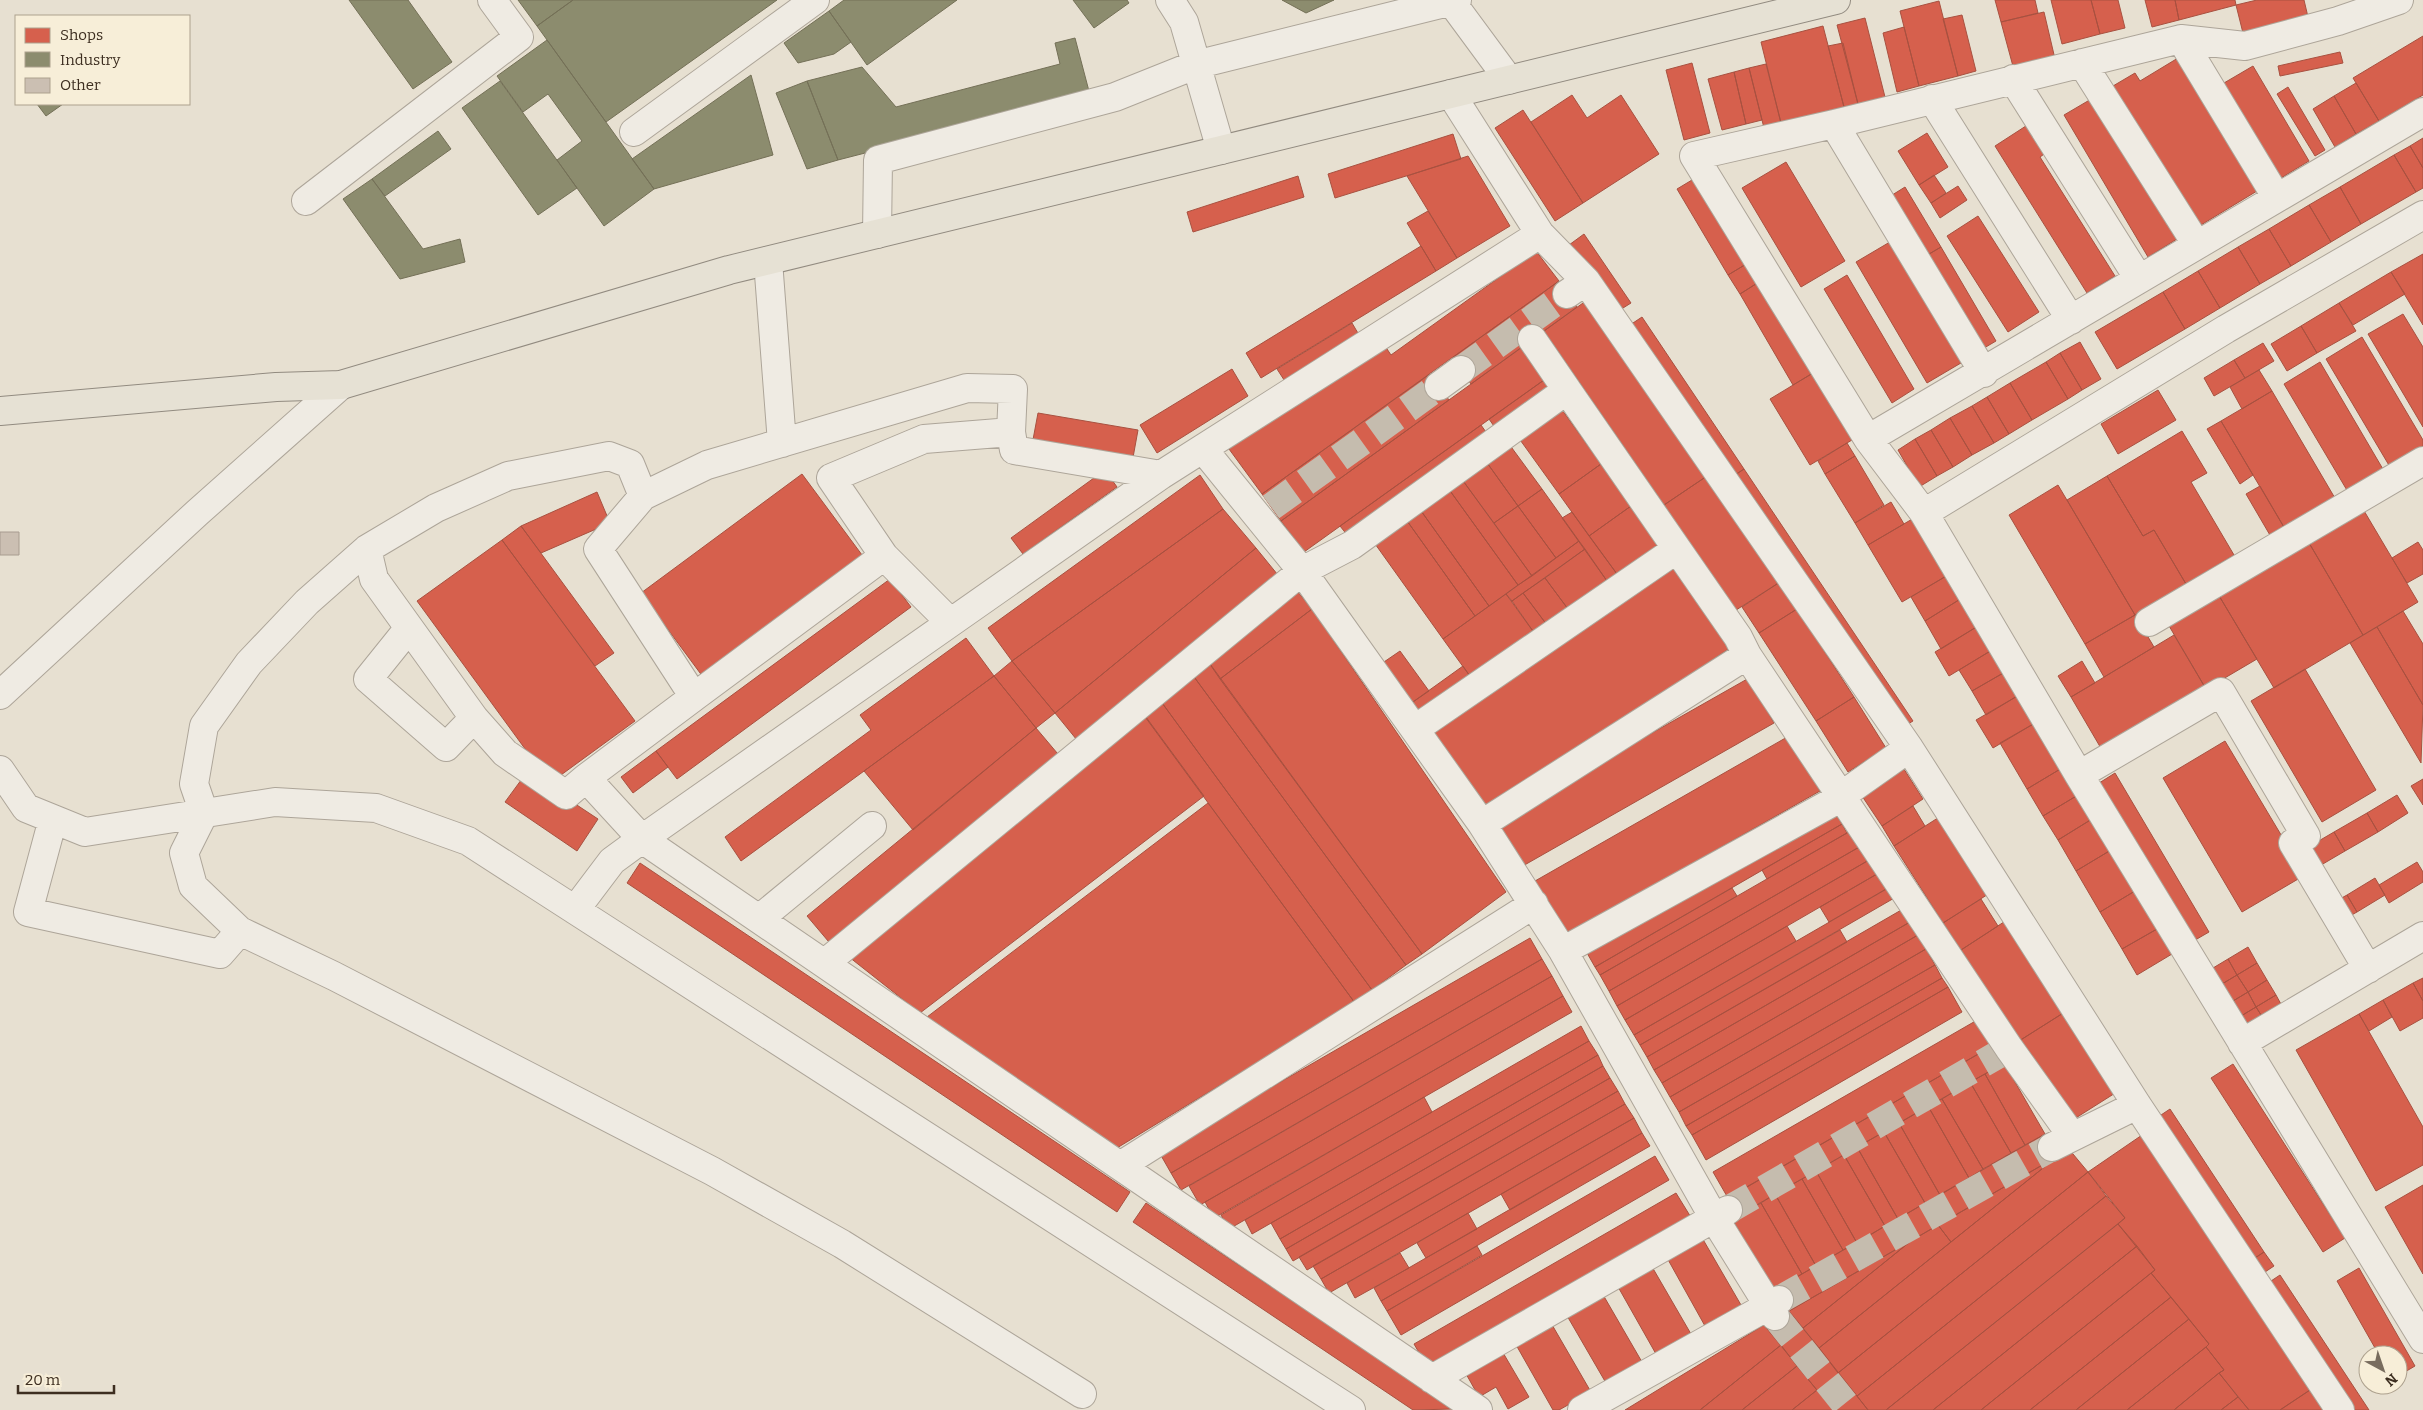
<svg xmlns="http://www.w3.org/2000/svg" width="2423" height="1410" viewBox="0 0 2423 1410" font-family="Bitter,serif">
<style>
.shops{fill:#d6604d;stroke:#a85140}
.industry{fill:#8c8c6e;stroke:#747057}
.building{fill:#cbbfb2;stroke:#a89c90}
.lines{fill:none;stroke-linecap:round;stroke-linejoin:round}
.minor-tunnel{stroke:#c5bcae;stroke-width:28;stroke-dasharray:28 14;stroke-linecap:butt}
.minor-casing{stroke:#ada599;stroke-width:30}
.major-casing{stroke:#928b80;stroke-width:30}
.minor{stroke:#efebe3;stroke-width:28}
.major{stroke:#e6e1d4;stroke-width:28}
</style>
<rect width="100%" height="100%" fill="#e7e0d1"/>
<path class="shops" d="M1995 0H2035L2038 13 2001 22Z
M2051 0H2091L2100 34 2062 44Z
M2091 0H2118L2125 28 2100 34Z
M2145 0H2175L2179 20 2152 27Z
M2175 0H2235L2236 5 2179 20Z
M2257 0H2304L2308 17 2243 33 2236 5Z
M1939 1 1958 76 1919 86 1900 11Z
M2044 12 2055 59 2014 70 2001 22Z
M1962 15 1976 71 1958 76 1943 19Z
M1865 18 1885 97 1858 104 1837 25Z
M1823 26 1844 107 1781 123 1761 42Z
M1904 27 1919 86 1897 92 1883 33Z
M2423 36V95L2379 121 2353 78Z
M1843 43 1858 104 1844 107 1828 46Z
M2340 52 2343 63 2280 76 2278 66Z
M2178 58 2257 191 2196 228 2113 86 2135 73 2140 81Z
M1692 63 1710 133 1684 140 1666 70Z
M1766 64 1781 123 1764 128 1749 68Z
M2253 66 2309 161 2281 178 2224 83Z
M1749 68 1762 120 1746 124 1734 72Z
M1734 72 1746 124 1722 130 1708 79Z
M2356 83 2379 121 2356 134 2334 96Z
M2288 87 2325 150 2315 156 2277 94Z
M1572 95 1587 118 1621 95 1659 154 1583 203 1531 122Z
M2334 96 2356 134 2335 147 2313 109Z
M2093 98 2177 239 2148 257 2064 115Z
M1523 110 1583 203 1555 221 1495 128Z
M2029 124 2047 152 2040 157 2115 276 2087 293 1995 146Z
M1927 133 1948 167 1919 185 1898 151Z
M1453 134 1461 159 1335 198 1328 174Z
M2423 138V168L2410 146Z
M2410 146 2423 168V188L2416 192 2394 155Z
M2394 155 2416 192 2361 224 2340 187Z
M1468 156 1510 226 1457 258 1407 176Z
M1786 162 1845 261 1801 287 1742 188Z
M1934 175 1946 193 1931 203 1919 185Z
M1298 176 1304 197 1193 232 1187 212Z
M1697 177 1748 263 1728 275 1677 189Z
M1958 186 1967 200 1940 218 1931 203Z
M1905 187 1941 247 1924 257 1889 197Z
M2340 187 2361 224 2331 242 2309 205Z
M2309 205 2331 242 2291 266 2269 229Z
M1428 211 1457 258 1436 271 1407 223Z
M1978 216 2039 312 2008 332 1947 236Z
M2269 229 2291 266 2260 284 2238 247Z
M1584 234 1631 303 1615 313 1569 245Z
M1895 239 1966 360 1927 383 1856 262Z
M1421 246 1436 271 1261 378 1246 353Z
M1941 247 1996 341 1979 351 1924 257Z
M2238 247 2260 284 2220 308 2198 271Z
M1536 251 1559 281 1262 494 1229 449 1381 340 1391 355Z
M2423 254V325L2391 272Z
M1748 263 1759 282 1740 294 1728 275Z
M2198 271 2220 308 2185 329 2163 292Z
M2391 272 2405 294 2353 325 2339 303Z
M1847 275 1914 389 1892 403 1824 289Z
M1559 281 1577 307 1471 384 1452 358Z
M1759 282 1813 373 1793 385 1740 294Z
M2163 292 2185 329 2117 369 2095 332Z
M1590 298 1710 474 1664 505 1544 331Z
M2339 303 2356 331 2317 353 2301 326Z
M2403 314 2423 347V427L2368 334Z
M1642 317 1744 469 1732 477 1630 325Z
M1352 323 1362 340 1288 386 1277 369Z
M2301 326 2317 353 2287 371 2271 344Z
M2362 337 2423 440V454L2393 472 2326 359Z
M2080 342 2101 379 2082 390 2060 353Z
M2263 343 2274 361 2245 378 2234 360Z
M1521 348 1544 380 1304 552 1281 521Z
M2060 353 2082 390 2068 399 2046 362Z
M2234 360 2245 378 2214 396 2204 378Z
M2046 362 2068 399 2032 420 2010 383Z
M2320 362 2387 476 2351 497 2284 384Z
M1232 369 1248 396 1157 453 1140 425Z
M2259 370 2272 391 2242 409 2230 387Z
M1813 373 1852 440 1810 465 1770 399Z
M1430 374 1449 400 1281 521 1262 494Z
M1544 380 1551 390 1496 429 1489 419Z
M2010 383 2032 420 2009 434 1987 397Z
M2158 390 2176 420 2118 454 2101 424Z
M2272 391 2339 505 2288 534 2221 421Z
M1987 397 2009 434 1994 443 1972 406Z
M1972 406 1994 443 1972 455 1950 418Z
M1560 407 1601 464 1559 494 1518 437Z
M1038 413 1138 430 1132 463 1032 445Z
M1950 418 1972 455 1953 467 1931 430Z
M2221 421 2253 475 2240 484 2207 429Z
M1481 425 1488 435 1348 536 1340 526Z
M1931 430 1953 467 1937 476 1915 439Z
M2182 431 2207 473 2191 482 2234 555 2186 584 2154 530 2143 536 2107 476Z
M1915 439 1937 476 1919 487 1898 450Z
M1847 443 1855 456 1825 474 1818 461Z
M1509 444 1542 489 1518 506 1485 460Z
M1855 456 1884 505 1855 523 1825 474Z
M1485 460 1518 506 1494 523 1461 478Z
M1601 464 1631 506 1589 536 1559 494Z
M1744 469 1913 721 1901 728 1732 477Z
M1105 470 1117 487 1023 554 1011 538Z
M802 474 865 559 703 677 641 593Z
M1710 474 1780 582 1733 612 1664 505Z
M1200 475 1223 509 1012 661 988 628Z
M2107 476 2143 536 2154 530 2186 584 2135 615 2067 500Z
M1461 478 1532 576 1518 585 1448 488Z
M2058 485 2135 615 2085 644 2009 515Z
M2260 486 2288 534 2274 542 2246 494Z
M1448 488 1518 585 1489 606 1419 508Z
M1542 489 1579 541 1556 558 1518 506Z
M597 492 610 523 541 553 521 526Z
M1891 502 1904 524 1868 545 1855 523Z
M2360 504 2418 602 2363 635 2305 536Z
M1518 506 1556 558 1532 576 1494 523Z
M1631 506 1659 544 1617 574 1589 536Z
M1419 508 1489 606 1475 616 1405 518Z
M1223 509 1256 548 1055 713 1012 661Z
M1572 512 1617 574 1607 581 1562 518Z
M1405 518 1475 616 1443 639 1373 541Z
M1914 518 1948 575 1902 602 1868 545Z
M521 526 614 653 595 666 502 540Z
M2305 536 2363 635 2274 688 2215 589Z
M502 540 635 721 550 783 417 601Z
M1579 541 1585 549 1512 601 1506 594Z
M2418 542 2423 550V574L2407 583 2392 558Z
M1256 548 1282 580 1081 745 1055 713Z
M1585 549 1607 581 1568 609 1545 578Z
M1674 565 1730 648 1486 812 1431 729Z
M1948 575 1962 598 1925 621 1911 597Z
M1545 578 1568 609 1547 625 1523 593Z
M890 579 911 607 677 779 656 751Z
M1780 582 1797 609 1759 633 1742 607Z
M1292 585 1312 609 1220 679 1205 657Z
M2215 589 2257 659 2206 689 2165 619Z
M1523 593 1547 625 1535 634 1512 601Z
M1506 594 1535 634 1472 679 1443 639Z
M1962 598 1978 626 1941 649 1925 621Z
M1312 609 1506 892 1422 954 1220 679Z
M1797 609 1854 697 1816 721 1759 633Z
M2403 611 2423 644V705L2377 627Z
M2135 615 2154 647 2104 677 2085 644Z
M1978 626 1992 650 1949 676 1935 652Z
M2377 627 2423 705 2421 763 2350 643Z
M2174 635 2206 689 2102 750 2071 697Z
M966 638 994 676 741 861 725 837 871 730 860 715Z
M1992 650 2005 672 1972 691 1959 670Z
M1400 651 1429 691 1410 704 1381 664Z
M1205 657 1422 954 1406 965 1189 670Z
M1012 661 1055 713 1036 728 994 676Z
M2082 661 2095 683 2071 697 2058 676Z
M1463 666 1472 679 1419 717 1410 704Z
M2305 669 2376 790 2322 822 2251 701Z
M1189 670 1406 965 1372 990 1157 696Z
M2005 672 2019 695 1986 715 1972 691Z
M994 676 1036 728 913 830 864 771Z
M1749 678 1774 723 1521 867 1495 822Z
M2019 695 2035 723 1993 748 1976 720Z
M1157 696 1372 990 1355 1003 1140 710Z
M1854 697 1886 748 1848 772 1816 721Z
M1143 713 1204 796 920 1013 844 953Z
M2035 723 2062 768 2027 789 2000 743Z
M1036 728 1063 760 834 948 807 916Z
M1789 736 1820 791 1566 935 1535 881Z
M2225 741 2305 875 2242 912 2163 778Z
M656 751 668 767 633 793 621 777Z
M1902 766 1923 799 1882 826 1860 793Z
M2062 768 2078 795 2043 816 2027 789Z
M527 772 598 819 577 851 505 802Z
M2115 773 2209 932 2190 943 2096 785Z
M2423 779V805L2411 786Z
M2078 795 2092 819 2058 840 2043 816Z
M2397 795 2408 813 2378 832 2367 813Z
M1208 803 1355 1003 1112 1151 927 1017Z
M1913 806 1925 826 1894 846 1882 826Z
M1834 811 1842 824 1595 967 1587 953Z
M2367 813 2378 832 2345 851 2334 832Z
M1944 814 1993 891 1943 923 1894 846Z
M2092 819 2111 850 2076 871 2058 840Z
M1842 824 1847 833 1767 879 1762 870Z
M1852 830 1861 846 1609 991 1600 975Z
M2334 832 2345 851 2316 868 2305 849Z
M1861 846 1869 860 1617 1006 1609 991Z
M2111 850 2135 891 2100 912 2076 871Z
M1869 860 1877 874 1625 1020 1617 1006Z
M2417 862 2423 872V882L2389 903 2379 885Z
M640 863 1130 1192 1117 1212 627 883Z
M1877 874 1886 889 1829 922 1820 907Z
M2375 878 2385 895 2357 912 2347 895Z
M1890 887 1896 897 1640 1045 1634 1035Z
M1732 888 1737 896 1600 975 1595 967Z
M2135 891 2157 929 2122 949 2100 912Z
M2347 895 2357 912 2348 917 2338 900Z
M1981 899 1998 926 1961 950 1943 923Z
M1903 909 1910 922 1654 1070 1647 1057Z
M2010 918 2068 1010 2019 1041 1961 950Z
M1910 922 1918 935 1662 1083 1654 1070Z
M1787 926 1796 941 1634 1035 1625 1020Z
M2157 929 2172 954 2137 975 2122 949Z
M1840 930 1847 942 1647 1057 1640 1045Z
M1918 935 1926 949 1670 1097 1662 1083Z
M1530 938 1542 959 1171 1173 1159 1152Z
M2248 947 2257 963 2237 975 2228 959Z
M1926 949 1935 965 1679 1112 1670 1097Z
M1542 959 1552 976 1181 1190 1171 1173Z
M2228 959 2237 975 2217 987 2208 971Z
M2257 963 2267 980 2248 992 2237 975Z
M1935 965 1942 978 1686 1126 1679 1112Z
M2237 975 2248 992 2228 1004 2217 987Z
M1552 976 1563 996 1200 1205 1189 1186Z
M1942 978 1948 987 1692 1135 1686 1126Z
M2423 978V1001L2413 983Z
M2267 980 2276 995 2256 1007 2248 992Z
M2413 983 2423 1001V1018L2400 1031 2383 1000Z
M1948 987 1962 1012 1706 1160 1692 1135Z
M2248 992 2256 1007 2236 1019 2228 1004Z
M2276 995 2282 1006 2263 1018 2256 1007Z
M1563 996 1572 1012 1214 1218 1205 1202Z
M2383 1000 2392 1017 2369 1031 2359 1014Z
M2256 1007 2263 1018 2243 1030 2236 1019Z
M2068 1010 2120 1090 2071 1121 2019 1041Z
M2359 1014 2423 1127V1165L2376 1191 2296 1050Z
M1979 1019 1994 1045 1728 1198 1713 1172Z
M1581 1026 1589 1041 1252 1234 1245 1220Z
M1589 1041 1598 1055 1280 1239 1271 1223Z
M1994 1045 2004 1063 1732 1219 1722 1201Z
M1598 1055 1603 1066 1286 1249 1280 1239Z
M2004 1063 2045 1134 2025 1145 1985 1074Z
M2233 1064 2345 1238 2323 1252 2211 1078Z
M1603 1066 1610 1078 1293 1261 1286 1249Z
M1985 1074 2025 1145 2011 1153 1970 1082Z
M1610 1078 1618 1091 1307 1270 1299 1257Z
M1970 1082 2011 1153 1983 1169 1942 1099Z
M1618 1091 1625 1104 1321 1279 1313 1266Z
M1424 1097 1432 1112 1229 1229 1221 1215Z
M1942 1099 1983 1169 1969 1178 1928 1106Z
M1625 1104 1634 1118 1329 1293 1321 1279Z
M1928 1106 1969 1178 1940 1195 1899 1123Z
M2170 1109 2264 1252 2249 1262 2155 1119Z
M1634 1118 1642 1133 1510 1210 1501 1194Z
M1899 1123 1940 1195 1925 1203 1884 1132Z
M1884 1132 1925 1203 1898 1219 1857 1147Z
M1642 1133 1650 1146 1381 1301 1374 1288Z
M2145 1133 2316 1386 2280 1410H2249L2219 1373 2224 1370 2206 1347 2209 1344 2151 1273 2155 1270 2118 1224 2125 1218 2088 1172Z
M2045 1134 2058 1156 1789 1311 1774 1290Z
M1857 1147 1898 1219 1885 1226 1844 1155Z
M2068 1148 2088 1172 1838 1373 1819 1348Z
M1844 1155 1885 1226 1857 1243 1816 1171Z
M1655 1156 1669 1180 1401 1335 1387 1311Z
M2058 1156 1951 1242 1938 1225Z
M1816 1171 1857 1243 1843 1250 1802 1179Z
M2088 1172 2106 1196 1857 1396 1838 1373Z
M1802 1179 1843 1250 1816 1266 1775 1194Z
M2423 1185V1274L2385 1207Z
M1676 1193 1692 1219 1429 1370 1414 1344Z
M1775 1194 1816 1266 1802 1274 1761 1203Z
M2106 1196 2125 1218 1886 1410H1868L1857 1396Z
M1146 1203 1454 1409 1413 1410 1133 1222Z
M1761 1203 1802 1274 1774 1290 1732 1219Z
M1468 1213 1477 1229 1426 1258 1417 1243Z
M2118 1224 2137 1246 1933 1410H1886Z
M1938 1225 1951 1242 1819 1348 1803 1328 1911 1241Z
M1701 1236 1741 1305 1705 1326 1666 1256Z
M1911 1241 1803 1328 1789 1311Z
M1477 1246 1482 1255 1387 1311 1381 1301Z
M2137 1246 2155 1270 1981 1410H1933Z
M2264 1252 2274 1266 2259 1276 2249 1262Z
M1400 1253 1409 1268 1355 1298 1347 1283Z
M1651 1265 1691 1334 1656 1354 1617 1285Z
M2359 1268 2415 1366 2398 1376V1355H2379L2337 1281Z
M2151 1273 2171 1297 2030 1410H1981Z
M2280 1275 2369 1410H2348L2265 1285Z
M1602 1293 1642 1362 1606 1383 1566 1314Z
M2171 1297 2189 1319 2076 1410H2030Z
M1786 1308 1819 1348 1868 1410H1833L1764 1325Z
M2189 1319 2209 1344 2206 1347 2127 1410H2076Z
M1551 1323 1591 1392 1559 1410H1553L1515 1343Z
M1764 1325 1781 1345 1700 1410H1625Z
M1781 1345 1797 1366 1742 1410H1700Z
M2206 1347 2224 1370 2219 1373 2174 1410H2127Z
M1502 1351 1529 1397 1508 1409 1496 1387 1479 1397 1465 1372Z
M1797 1366 1817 1390 1792 1410H1742Z
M2219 1373 2238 1397 2221 1410H2174Z
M2316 1386 2329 1406 2323 1410H2280Z
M1817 1390 1833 1410H1792Z
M2238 1397 2249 1410H2221Z"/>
<path class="industry" d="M349 0H408L452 62 413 89Z
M518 0H573L537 26Z
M573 0H777L606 122 537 26Z
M844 0H957L867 65 829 11Z
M1073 0H1127L1129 3 1094 28Z
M1282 0H1334L1306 13Z
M829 11 851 42 834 54 798 63 784 43Z
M1075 38 1090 95 838 160 807 81 862 67 896 107 1060 64 1055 43Z
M547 40 654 189 604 226 557 160 582 141 548 94 523 112 497 76Z
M751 75 773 155 654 189 632 159Z
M500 81 577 188 538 215 462 108Z
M807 81 838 160 807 169 776 93Z
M37 104H63L46 116Z
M438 131 451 149 385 196 372 179Z
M372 179 423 249 460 239 465 262 400 279 343 199Z"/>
<path class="building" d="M0 532H19V555H0Z"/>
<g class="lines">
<path class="minor-tunnel" d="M1461 370 1567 294
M1271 507 1439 386
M1728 1210 1999 1054
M1779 1300 2052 1147
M1775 1316 1850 1410"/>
<defs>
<path id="minor" d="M1170 0 1184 22 1221 150
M1450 0 1509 80
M2399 0 2338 21 2245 46 2181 39 1834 124 1694 156 1868 439 1924 513 2079 775 2423 1339
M2181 39 2277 198
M2082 63 2197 245
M2013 79 2139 279
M1451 94 1540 234 1586 281 1909 748 2137 1105 2340 1410
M1932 99 2071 320
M1834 124 1984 373
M634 132 815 0
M306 201 519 37 492 0
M877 234 878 160 1115 97 1195 65 1457 0
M768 261 782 443
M1567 294 1586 281
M1532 339 1567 390
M1439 386 1461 370
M1868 439 2423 112
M1203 449 1302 571 1482 824 1563 951 1714 1218 1775 1316
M643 496 630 464 609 456 508 476 436 508 367 549 307 602 249 663 204 726 194 784 204 813 184 853 193 886 240 931 334 976 712 1171 842 1244 1082 1394
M1924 513 2226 329 2423 215
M367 549 374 579 474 718 446 747 368 679 409 628
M1677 549 1738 637 1747 655
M884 556 950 622
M2149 622 2423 461
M0 695 197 513 341 385
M694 697 884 556 831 478 924 439 1011 432
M474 718 505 753 566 795 586 778
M0 770 26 808 85 832 275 802 376 808 468 841 1351 1410
M2079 775 2221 692 2306 836 2293 843 2368 969
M53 819 28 912 220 954 240 931
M1482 824 1747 655 2009 1048 2072 1136
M1534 904 1120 1166 642 839 1161 475 1540 234
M575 910 612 861 642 839 586 778 694 697 598 549 643 496 707 465 967 388 1013 389 1011 432 1014 450 1161 475
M759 919 872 826
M1563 951 1831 803 1909 748
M825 963 1302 571 1352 545 1567 390 1677 549 1415 729
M2242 1043 2423 936
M2052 1147 2137 1105
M1120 1166 1478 1410
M1432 1379 1728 1210
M1582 1410 1779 1300"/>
<path id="major" d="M0 411 276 387 341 385 729 270 1836 0"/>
</defs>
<use href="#minor" class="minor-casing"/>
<use href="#major" class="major-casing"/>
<use href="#minor" class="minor"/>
<use href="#major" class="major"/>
</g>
<rect x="15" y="15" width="175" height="90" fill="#f7eed8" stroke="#ada18e"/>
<rect x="25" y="28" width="25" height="15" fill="#d6604d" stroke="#ada18e"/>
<text x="60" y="40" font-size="15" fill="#3d2e20">Shops</text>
<rect x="25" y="52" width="25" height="15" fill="#8c8c6e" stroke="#ada18e"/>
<text x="60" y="65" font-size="15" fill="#3d2e20">Industry</text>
<rect x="25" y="78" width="25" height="15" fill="#cbbfb2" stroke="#ada18e"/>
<text x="60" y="90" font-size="15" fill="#3d2e20">Other</text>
<g transform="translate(2383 1370) rotate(140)"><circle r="24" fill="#f7eed8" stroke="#ada18e"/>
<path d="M0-4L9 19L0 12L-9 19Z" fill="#786c5e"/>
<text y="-8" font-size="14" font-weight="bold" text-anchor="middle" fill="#3d2e20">N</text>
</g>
<path d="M18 1385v8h96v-8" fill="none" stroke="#3d2e20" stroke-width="2.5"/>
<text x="25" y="1385" font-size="15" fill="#3d2e20" stroke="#f7eed8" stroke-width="4" paint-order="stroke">20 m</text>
</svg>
